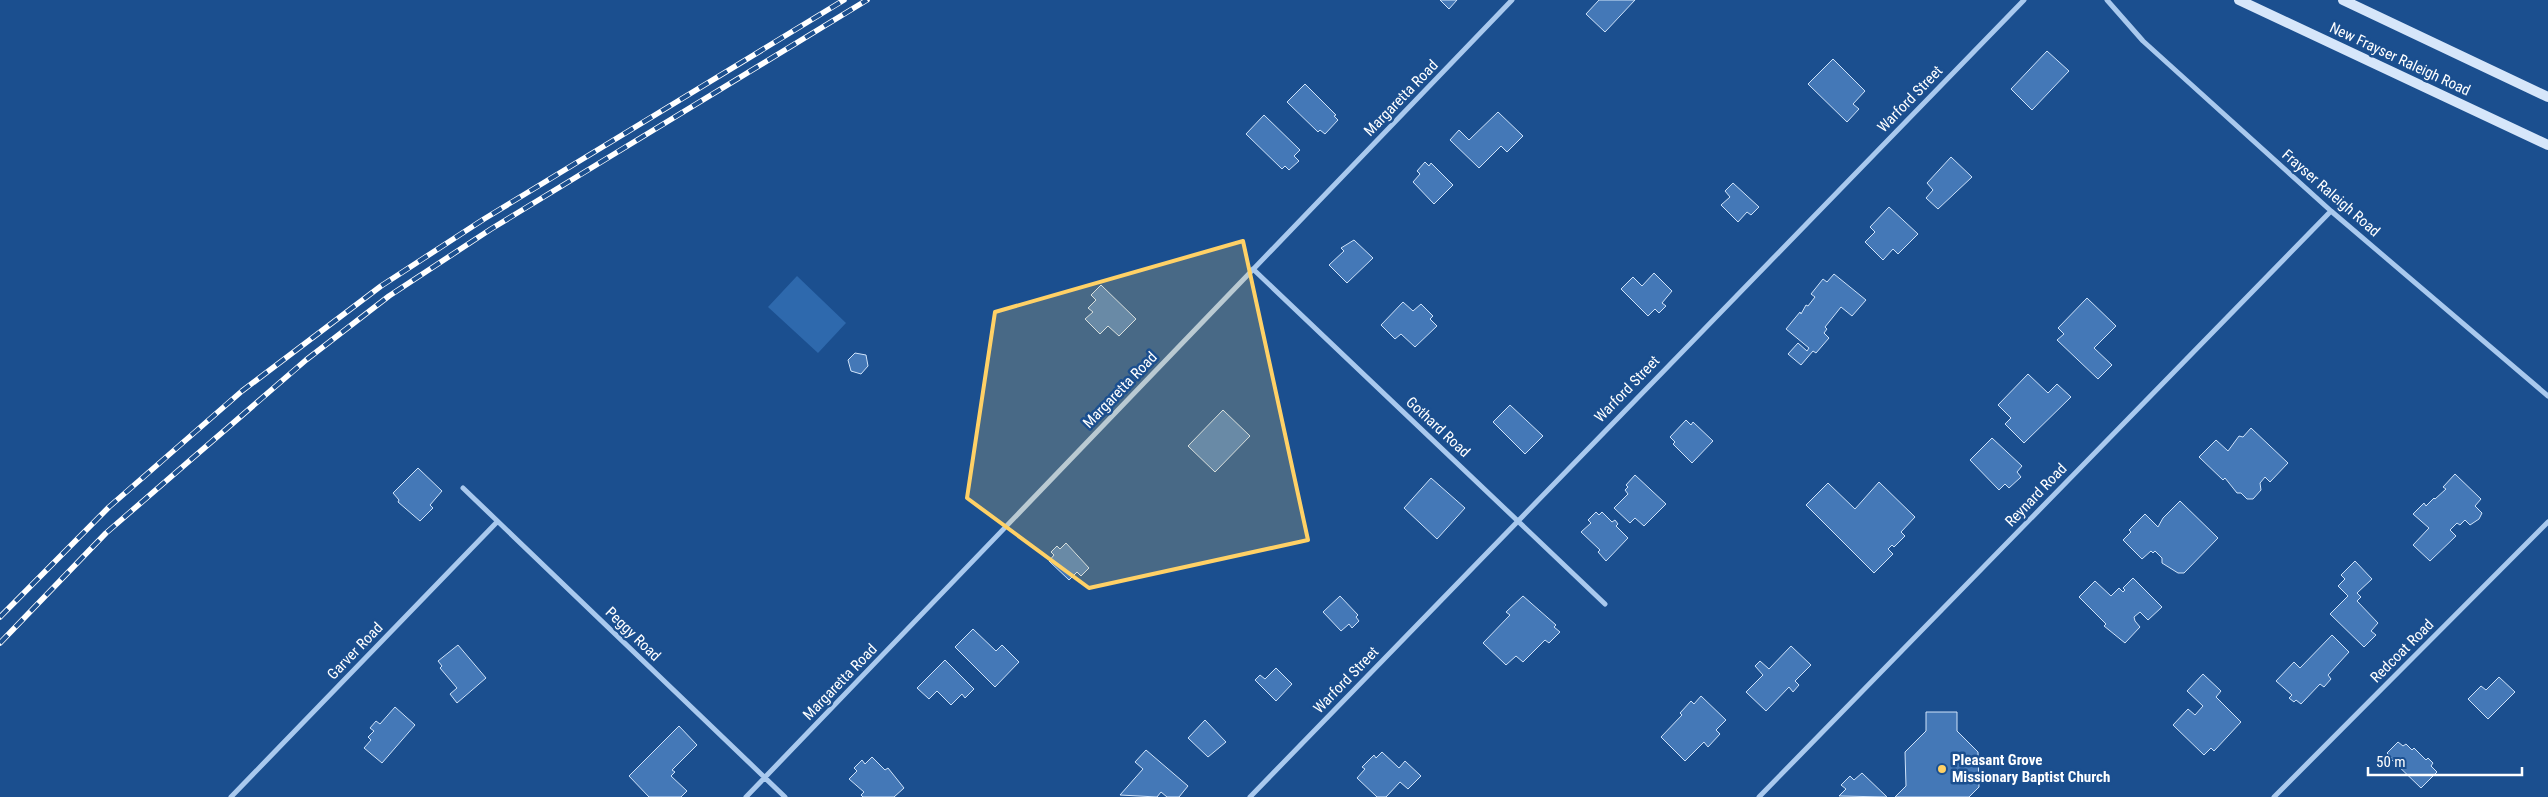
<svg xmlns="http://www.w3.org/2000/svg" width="2548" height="797" viewBox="0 0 2548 797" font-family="'Roboto Condensed',sans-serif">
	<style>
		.green { fill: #2e69ad }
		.building { fill: #4478b7; stroke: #cfe3fa }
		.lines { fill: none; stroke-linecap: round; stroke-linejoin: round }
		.street { stroke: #a9c9ee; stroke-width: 5 }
		.secondary { stroke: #d6e6fa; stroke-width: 10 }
		.rail-casing { stroke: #fff; stroke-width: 5.5 }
		.rail { stroke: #1b4f8f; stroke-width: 4; stroke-dasharray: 11; stroke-linecap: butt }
		.marked { fill: #ffd166; fill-opacity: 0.2; stroke: #ffd166; stroke-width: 4; stroke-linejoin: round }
		.poi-dot { fill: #ffd166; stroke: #1b4f8f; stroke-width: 2 }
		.labels { text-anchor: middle; stroke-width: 5; stroke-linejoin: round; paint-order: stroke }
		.street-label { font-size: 15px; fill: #fff; stroke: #1b4f8f }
		.poi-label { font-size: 15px; font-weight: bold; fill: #fff; stroke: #1b4f8f; text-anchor: start }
	</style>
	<rect width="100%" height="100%" fill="#1b4f8f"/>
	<!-- green -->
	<path class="green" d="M797 276 846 323 818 353 768 307Z"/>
	<!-- building -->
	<path class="building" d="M1440 0H1457L1449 9Z
		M1599 0H1635L1605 32 1586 14Z
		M2047 51 2069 71 2032 110 2011 89Z
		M1833 59 1865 91 1853 104 1859 109 1847 122 1808 84Z
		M1305 84 1336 115 1334 116 1338 120 1325 134 1320 130 1318 132 1287 102Z
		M1498 112 1523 136 1507 152 1501 146 1479 168 1450 140 1459 130 1469 140Z
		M1264 115 1300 150 1294 156 1299 161 1289 170 1285 166 1282 169 1246 134Z
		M1951 157 1972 177 1938 209 1926 198 1933 190 1927 183Z
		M1425 162 1429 166 1431 163 1453 185 1434 204 1413 182 1420 174 1417 171Z
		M1733 183 1759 207 1751 215 1747 212 1738 222 1721 205 1730 197 1725 191Z
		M1889 207 1918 234 1898 254 1893 249 1883 260 1865 242 1875 232 1870 227Z
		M1354 240 1373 258 1347 283 1329 265 1344 251 1341 248Z
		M1654 273 1672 291 1662 303 1666 306 1659 313 1655 309 1648 316 1621 289 1633 277 1642 286Z
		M1834 274 1866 300 1852 316 1841 307 1825 327 1827 329 1824 333 1829 338 1816 353 1813 351 1801 365 1788 354 1798 343 1807 351 1809 348 1786 329 1800 312 1801 314 1806 305 1808 306 1815 297 1811 294 1823 279 1827 282Z
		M1101 285 1136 319 1119 336 1108 326 1100 334 1085 319 1093 312 1088 308 1096 300 1091 295Z
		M2087 298 2116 326 2094 348 2112 365 2098 379 2057 340 2064 334 2058 328Z
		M1403 302 1413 311 1421 304 1433 316 1430 319 1437 326 1415 347 1401 334 1395 339 1381 325Z
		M855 353 866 355 868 366 861 374 851 371 848 360Z
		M2028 374 2048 393 2057 384 2071 397 2024 443 2005 424 2011 418 1998 405Z
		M1510 405 1543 436 1525 454 1493 422Z
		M1223 410 1250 436 1215 472 1188 446Z
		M1686 420 1691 425 1693 422 1713 441 1692 463 1673 444 1675 442 1670 437Z
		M2251 428 2288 463 2270 482 2265 477 2260 483 2261 490 2253 499H2247L2241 493H2237L2225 478 2223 480 2199 457 2216 440 2228 451 2239 436 2243 437Z
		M1992 438 2022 466 2017 472 2021 477 2009 488 2005 484 1999 490 1970 460Z
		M418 468 442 491 430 505 433 508 420 521 398 502 399 500 393 493Z
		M2455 474 2481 499 2475 506 2482 513 2479 519 2470 525 2465 520 2460 525 2457 523 2450 530 2456 536 2430 561 2413 545 2429 528 2413 514 2424 503 2426 506 2434 498 2435 499 2446 489 2443 487Z
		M1635 475 1666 504 1644 526 1635 518 1630 523 1614 508 1628 494 1625 490 1628 487 1626 485Z
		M1431 478 1465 508 1437 539 1404 508Z
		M1879 482 1915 517 1901 532 1905 536 1894 547 1892 545 1888 549 1893 554 1874 573 1806 505 1828 483 1855 509Z
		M2180 501 2218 538 2184 573H2178L2162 563V558L2155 551 2153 553 2151 551 2142 559 2123 540 2131 532 2129 530 2145 514 2158 527 2163 518Z
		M1596 512 1599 515 1602 512 1612 522 1615 520 1618 524 1616 526 1628 538 1606 561 1598 552 1600 550 1581 532 1591 523 1588 520Z
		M1066 543 1089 568 1081 576 1077 572 1069 580 1049 561 1054 555 1051 552 1057 546 1060 549Z
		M2355 561 2372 579 2357 593 2361 597 2357 601 2378 623 2371 631 2376 635 2364 647 2330 614 2348 596 2338 586 2345 579 2341 575Z
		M2133 578 2162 607 2148 620 2140 612 2134 617 2135 621 2140 627 2125 643 2104 626 2106 624 2079 597 2095 581 2111 596 2119 588 2123 592 2125 590 2123 588Z
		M1340 596 1358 615 1356 617 1359 621 1352 628 1349 624 1341 631 1323 612Z
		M1523 596 1556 625 1554 627 1560 632 1549 643 1545 640 1523 662 1516 656 1506 665 1483 643 1510 615 1506 612Z
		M973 629 996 651 1002 645 1019 662 995 687 955 647Z
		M2332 635 2349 652 2328 675 2331 679 2324 687 2320 684 2301 704 2296 700 2294 702 2289 698 2292 695 2276 681 2294 662 2300 668Z
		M458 645 486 678 457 703 450 694 457 688 440 668 442 666 438 661Z
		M1791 646 1811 665 1795 681 1799 685 1793 692 1789 687 1766 711 1746 692 1763 675 1755 666 1760 661 1769 669Z
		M945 660 974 689 965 698 962 694 951 705 937 691 929 699 917 688Z
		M1276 668 1292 684 1276 701 1255 680 1260 675 1265 679Z
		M2203 674 2221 691 2216 697 2241 722 2214 751 2211 748 2204 755 2173 725 2188 709 2195 715 2203 706 2187 691Z
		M2499 677 2515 692 2488 719 2468 699 2481 686 2486 690Z
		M1701 696 1726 720 1716 730 1720 734 1708 747 1704 742 1685 761 1661 737 1682 715 1680 713 1691 701 1694 704Z
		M395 707 415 725 382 763 364 748 371 740 368 737 374 731 370 728 376 721 380 724Z
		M1926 712H1957V731L1978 752 1979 787 1969 797H1895L1906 786 1905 752 1926 731Z
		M1205 720 1226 742 1208 757 1188 738Z
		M679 726 697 745 672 770 675 772 671 776 687 791 681 797H649L629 776Z
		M2398 742 2403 746 2406 744 2412 750 2414 748 2426 760 2428 758 2433 763 2431 766 2437 772 2421 788 2391 759 2392 758 2387 753Z
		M1146 750 1188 786 1179 797H1167L1161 792 1157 797 1120 795 1143 769 1135 762Z
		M1382 752 1399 768 1405 761 1421 776 1408 789 1400 782 1386 797H1377L1357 778 1365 769 1362 767 1374 755 1376 758Z
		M872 757 885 770 888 768 904 788 894 797H863L861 795 864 792 849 779 857 771 854 768 862 760 865 764Z
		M1862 773 1887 797 1839 796 1846 789 1841 785 1850 776 1854 780Z"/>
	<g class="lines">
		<!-- street -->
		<path class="street" d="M2107 0 2143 41 2331 211 2548 396
			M1253 269 1605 604
			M463 488 785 797
			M231 797 497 522
			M746 797 1512 0
			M1250 797 2024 0
			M1759 797 2331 211
			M2274 797 2548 522"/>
		<!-- secondary -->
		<path class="secondary" d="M2239 0 2548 145
			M2343 0 2548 97"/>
		<defs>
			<path id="rail" d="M0 617 109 507 242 391 381 286 484 219 844 0
				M0 643 106 533 306 360 389 296 491 229 867 0"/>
		</defs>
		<!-- rail casing -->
		<use href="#rail" class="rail-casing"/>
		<!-- rail -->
		<use href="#rail" class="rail"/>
	</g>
	<!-- marked area -->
	<path class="marked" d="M1243 241 1308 540 1089 588 967 498 995 312Z"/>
	<!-- markers -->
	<circle class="poi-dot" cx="1942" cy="769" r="5"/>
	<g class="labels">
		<!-- street labels -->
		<g class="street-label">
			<text transform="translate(2400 59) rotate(25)" y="5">New Frayser Raleigh Road</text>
			<text transform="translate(1401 98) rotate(-46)" y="5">Margaretta Road</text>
			<text transform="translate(1910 99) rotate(-46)" y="5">Warford Street</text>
			<text transform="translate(2331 193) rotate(41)" y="5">Frayser Raleigh Road</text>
			<text transform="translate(1627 389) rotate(-46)" y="5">Warford Street</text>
			<text transform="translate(1120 390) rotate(-46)" y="5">Margaretta Road</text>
			<text transform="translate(1438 427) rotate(43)" y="5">Gothard Road</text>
			<text transform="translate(2036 495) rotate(-46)" y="5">Reynard Road</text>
			<text transform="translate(633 634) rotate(44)" y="5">Peggy Road</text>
			<text transform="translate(355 651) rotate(-46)" y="5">Garver Road</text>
			<text transform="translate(2402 651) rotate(-45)" y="5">Redcoat Road</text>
			<text transform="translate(1346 680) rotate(-46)" y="5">Warford Street</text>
			<text transform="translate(840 682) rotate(-46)" y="5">Margaretta Road</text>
		</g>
		<!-- poi labels -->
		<g class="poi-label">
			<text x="1952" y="765">Pleasant Grove<tspan x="1952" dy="17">Missionary Baptist Church</tspan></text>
		</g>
	</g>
	<!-- scale -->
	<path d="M2368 767v8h154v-8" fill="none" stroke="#ffffff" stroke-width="2.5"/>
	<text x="2376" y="767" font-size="15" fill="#ffffff" stroke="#1b4f8f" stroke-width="4" paint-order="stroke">50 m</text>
</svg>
